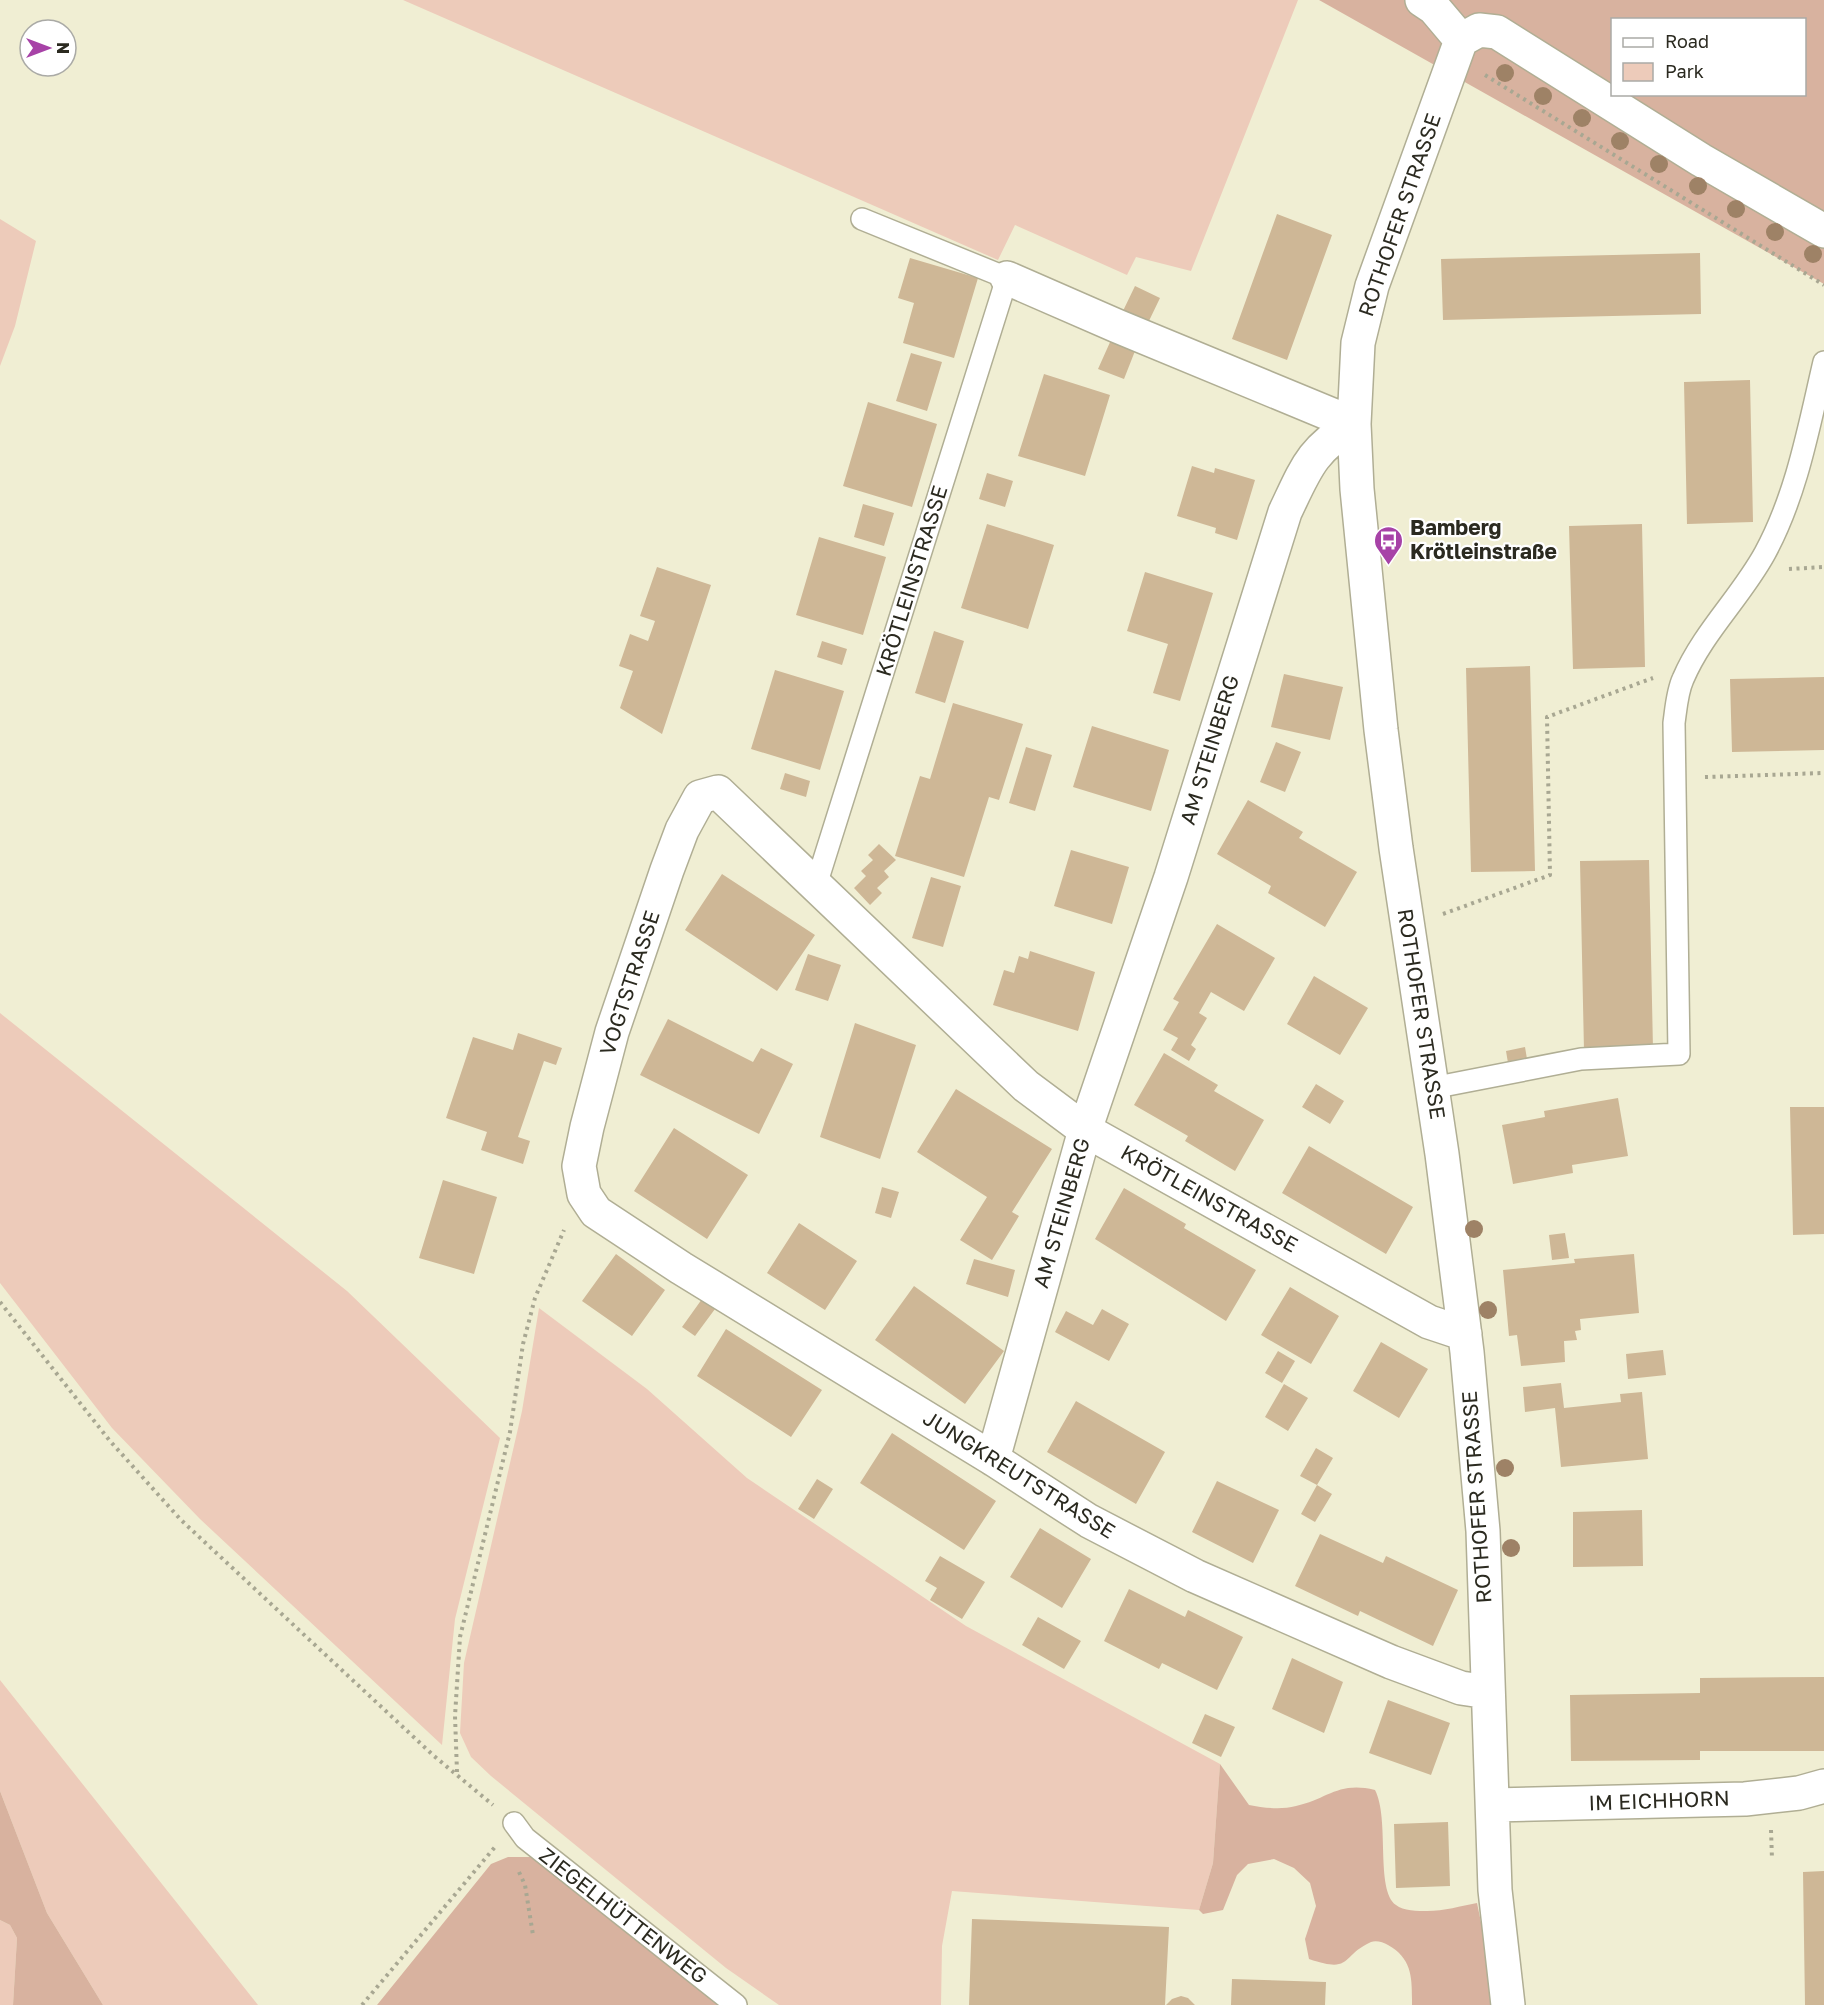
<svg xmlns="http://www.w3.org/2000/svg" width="1824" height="2005" viewBox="0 0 1824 2005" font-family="'Golos Text',sans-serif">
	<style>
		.green { fill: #edcbba }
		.forest { fill: #d8b29f; fill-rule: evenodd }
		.building { fill: #ceb796 }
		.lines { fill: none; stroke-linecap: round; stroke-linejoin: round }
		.service-casing { stroke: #b0ae94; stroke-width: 24 }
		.minor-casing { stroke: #b0ae94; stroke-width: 36 }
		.path { stroke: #a8a792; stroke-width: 4; stroke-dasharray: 3 4.5; stroke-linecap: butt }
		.service { stroke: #fff; stroke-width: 21 }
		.minor { stroke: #fff; stroke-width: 33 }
		.tree { fill: #9e8266 }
		.labels { text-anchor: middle; stroke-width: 4.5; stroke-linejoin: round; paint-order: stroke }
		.street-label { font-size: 21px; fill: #2b2a20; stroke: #fff }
		.poi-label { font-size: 21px; font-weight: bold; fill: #2b2a20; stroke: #fff; text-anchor: start }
	</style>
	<rect width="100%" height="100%" fill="#f0eed3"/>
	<!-- green -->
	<path class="green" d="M403 0H1298L1191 271 1136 257 1127 275 1015 225 998 260Z
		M0 219 36 241 15 326 0 366Z
		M0 1013 347 1291 500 1438 455 1619 442 1745 200 1519 112 1428 0 1283Z
		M539 1308 647 1389 747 1478 966 1626 1220 1764 1213 1863 1199 1910 952 1891 942 1946 941 2005H779L726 1968 491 1776 471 1757 460 1733 464 1663 522 1411Z
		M0 1680 258 2005H103L47 1913 0 1791Z
		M0 1920 10 1925 17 1938 13 2005H0Z"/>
	<!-- forest -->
	<path class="forest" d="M1319 0H1824V284ZM1612 20H1804V94H1612Z
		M1220 1764 1249 1805C1264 1808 1281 1810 1296 1806 1328 1799 1338 1781 1375 1790 1390 1819 1375 1890 1396 1905 1403 1911 1418 1911 1427 1911 1444 1911 1461 1906 1477 1903L1498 2005H1412C1412 1979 1413 1959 1388 1945 1383 1942 1376 1940 1371 1942 1340 1956 1353 1974 1309 1959L1305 1939 1316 1906 1310 1883 1294 1868 1274 1859 1248 1864 1237 1875 1223 1910 1203 1914 1199 1910 1213 1863Z
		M0 1791 47 1913 103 2005H13L17 1938 10 1925 0 1920Z
		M508 1857H530L545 1863 656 1956 721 2005H377L491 1864Z"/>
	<!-- building -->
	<path class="building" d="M1277 214 1332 235 1287 360 1232 339Z
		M1700 253 1701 314 1443 320 1441 259Z
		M910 258 978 278 954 358 903 343 914 303 898 298Z
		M1135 286 1160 298 1147 325 1122 313Z
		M1111 340 1135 351 1124 379 1098 369Z
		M911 353 942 362 927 411 896 401Z
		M1044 374 1110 395 1085 476 1018 456Z
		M1750 380 1753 522 1687 524 1684 382Z
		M868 402 937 424 912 507 843 486Z
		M1192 466 1214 473 1215 468 1255 480 1237 540 1215 533 1216 528 1177 516Z
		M987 473 1013 481 1005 507 979 499Z
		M863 504 894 513 884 546 854 537Z
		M987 524 1054 545 1028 629 961 608Z
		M1642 524 1645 667 1573 669 1569 526Z
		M819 537 886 557 863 635 796 615Z
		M657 567 711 585 662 734 620 708 633 671 619 666 630 634 648 641 655 621 640 616Z
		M1145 572 1213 593 1180 701 1153 693 1168 644 1127 631Z
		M934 631 964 641 945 703 915 693Z
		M822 641 847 649 842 665 817 657Z
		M1530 666 1535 871 1471 872 1466 668Z
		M775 670 844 691 820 770 751 749Z
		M1284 674 1343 687 1330 740 1271 727Z
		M1824 677V750L1732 752 1730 679Z
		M953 703 1023 724 999 800 989 797 964 877 895 856 920 776 930 779Z
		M1092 726 1169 750 1151 811 1073 787Z
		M1276 742 1301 752 1285 792 1260 782Z
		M1026 747 1052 755 1035 811 1009 803Z
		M785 773 810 781 806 797 780 789Z
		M1248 800 1303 832 1299 838 1357 872 1325 927 1268 893 1271 886 1217 854Z
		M879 844 896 860 884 871 889 877 877 888 882 893 870 905 854 888 866 876 861 871 873 860 868 855Z
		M1071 850 1129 867 1112 924 1054 906Z
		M1649 860 1653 1049 1584 1051 1580 861Z
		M722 874 815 935 777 991 685 930Z
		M931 877 961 886 943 947 912 938Z
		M1217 924 1275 958 1244 1011 1211 992 1199 1013 1207 1018 1191 1045 1196 1049 1189 1061 1171 1050 1178 1038 1163 1030 1179 1002 1173 999Z
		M1030 951 1095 972 1078 1031 993 1005 1004 970 1014 973 1019 956 1028 959Z
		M808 954 841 965 828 1001 795 990Z
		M1314 976 1368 1008 1340 1055 1287 1024Z
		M668 1019 753 1062 761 1048 793 1064 759 1134 640 1075Z
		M855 1023 916 1045 880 1159 820 1137Z
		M518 1033 562 1048 556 1065 544 1061 518 1137 530 1141 523 1164 481 1150 487 1132 446 1118 473 1037 513 1050Z
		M1525 1047 1527 1059 1508 1063 1506 1051Z
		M1164 1053 1218 1085 1214 1091 1264 1120 1235 1171 1185 1141 1188 1136 1134 1105Z
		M1316 1084 1344 1101 1330 1124 1302 1107Z
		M956 1089 1052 1149 1012 1212 1019 1216 992 1260 960 1240 987 1197 917 1152Z
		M1618 1098 1628 1156 1572 1165 1573 1173 1513 1184 1502 1125 1545 1117 1544 1111Z
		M1790 1107H1824V1234L1793 1235Z
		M674 1128 748 1175 707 1239 634 1191Z
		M1309 1146 1413 1207 1386 1254 1282 1193Z
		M443 1180 497 1197 474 1274 419 1258Z
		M882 1187 899 1192 891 1218 875 1213Z
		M1124 1188 1186 1224 1184 1228 1256 1270 1226 1321 1095 1239Z
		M799 1223 857 1261 825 1310 767 1273Z
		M1565 1233 1569 1258 1552 1260 1549 1235Z
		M616 1254 665 1290 632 1336 582 1301Z
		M1634 1254 1639 1313 1580 1319 1581 1330 1575 1331 1577 1340 1564 1341 1565 1362 1521 1366 1517 1335 1509 1336 1503 1270 1575 1263 1574 1259Z
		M974 1259 1015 1270 1008 1297 966 1284Z
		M914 1286 1004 1351 965 1404 875 1340Z
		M1290 1287 1339 1316 1311 1364 1261 1335Z
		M702 1299 715 1309 695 1336 682 1327Z
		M1102 1309 1129 1324 1109 1361 1055 1332 1066 1311 1093 1325Z
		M726 1329 822 1390 791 1437 697 1376Z
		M1381 1342 1428 1369 1399 1418 1353 1391Z
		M1663 1350 1666 1375 1628 1379 1626 1354Z
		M1278 1351 1295 1361 1282 1383 1265 1373Z
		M1561 1383 1564 1408 1621 1402 1620 1394 1642 1392 1648 1459 1561 1467 1555 1408 1525 1412 1523 1387Z
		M1284 1384 1308 1398 1288 1431 1265 1417Z
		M1076 1401 1165 1452 1136 1504 1047 1452Z
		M892 1433 996 1501 964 1550 860 1483Z
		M1316 1448 1333 1458 1317 1485 1300 1476Z
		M817 1479 833 1489 814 1519 798 1509Z
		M1217 1481 1279 1510 1253 1563 1192 1532Z
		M1317 1485 1332 1494 1315 1522 1301 1514Z
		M1642 1510 1643 1566 1573 1567V1512Z
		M1040 1528 1091 1559 1062 1608 1010 1577Z
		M1320 1534 1383 1563 1386 1556 1458 1590 1433 1646 1360 1611 1358 1616 1295 1586Z
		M940 1556 985 1582 962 1619 930 1600 937 1588 925 1581Z
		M1129 1589 1185 1617 1188 1610 1243 1637 1217 1690 1162 1663 1159 1669 1104 1641Z
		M1038 1617 1081 1641 1064 1669 1022 1645Z
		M1292 1658 1343 1682 1324 1733 1272 1709Z
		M1824 1677V1751H1700V1760L1571 1761 1570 1695 1700 1693V1678Z
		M1388 1700 1450 1723 1431 1775 1369 1753Z
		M1205 1714 1235 1727 1221 1757 1192 1743Z
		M1448 1822 1450 1886 1396 1888 1394 1824Z
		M1824 1871V2005H1805L1803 1872Z
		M972 1919 1169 1927 1165 2005H969Z
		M1232 1979 1326 1982 1325 2005H1231Z
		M1181 1996 1188 1998 1195 2005H1166L1172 1999Z"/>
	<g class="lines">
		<defs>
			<path id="service" d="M816 885 1007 278 862 219
				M1432 1088 1581 1059 1679 1054 1674 723C1676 709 1677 692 1683 679 1703 632 1741 597 1765 553 1797 494 1809 426 1824 362
				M514 1823 525 1838 736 2005"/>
			<path id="minor" d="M1422 0 1434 8 1461 40
				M1461 40 1372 286 1358 343 1354 424 1357 489 1381 730 1396 848 1442 1154 1467 1352 1483 1531 1495 1890 1508 2005
				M1461 40 1479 30 1497 32 1701 160 1824 231
				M1007 278 1117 326 1354 424
				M1465 1334 1429 1322 1085 1130 1026 1086 718 792 700 797 682 830 667 870 612 1032 587 1127 579 1166 584 1194 596 1212 681 1268 993 1459 1089 1521 1195 1576 1391 1662 1461 1688 1488 1692
				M993 1459 1085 1130 1171 877 1285 512C1306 468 1311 450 1354 424
				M1493 1805 1745 1799 1799 1793 1824 1786"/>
		</defs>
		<!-- service casing -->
		<use href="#service" class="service-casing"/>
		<!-- minor casing -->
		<use href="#minor" class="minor-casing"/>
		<!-- path -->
		<path class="path" d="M1485 75 1824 285
			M1789 569 1824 567
			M1705 777 1824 773
			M1443 914 1550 875 1547 717 1653 678
			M0 1302 110 1441 181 1520 434 1756 493 1805
			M457 1772 455 1716 460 1637 510 1432 523 1344 535 1298 564 1230
			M1771 1830 1772 1859
			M519 1872 525 1885 533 1935
			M362 2005 495 1847"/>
		<!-- service -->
		<use href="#service" class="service"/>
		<!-- minor -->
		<use href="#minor" class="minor"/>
	</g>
	<!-- trees -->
	<g class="tree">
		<circle cx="1505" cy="73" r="9"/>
		<circle cx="1543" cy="96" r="9"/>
		<circle cx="1582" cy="118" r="9"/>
		<circle cx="1620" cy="141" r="9"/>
		<circle cx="1659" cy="164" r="9"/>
		<circle cx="1698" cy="186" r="9"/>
		<circle cx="1736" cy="209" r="9"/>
		<circle cx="1775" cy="232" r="9"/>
		<circle cx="1813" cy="254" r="9"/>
		<circle cx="1474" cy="1229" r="9"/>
		<circle cx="1488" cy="1310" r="9"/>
		<circle cx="1505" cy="1468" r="9"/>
		<circle cx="1511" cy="1548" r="9"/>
	</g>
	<!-- icons -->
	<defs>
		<symbol id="bus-pin" viewBox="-11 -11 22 30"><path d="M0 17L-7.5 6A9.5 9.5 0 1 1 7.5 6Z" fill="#a742a7" stroke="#fff"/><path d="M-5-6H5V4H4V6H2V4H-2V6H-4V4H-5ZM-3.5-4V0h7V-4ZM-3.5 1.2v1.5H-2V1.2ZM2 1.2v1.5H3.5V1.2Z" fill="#fff"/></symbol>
	</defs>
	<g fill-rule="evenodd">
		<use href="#bus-pin" x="1372" y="524" width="33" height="45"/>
	</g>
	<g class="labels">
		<!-- street labels -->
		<g class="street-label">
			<text transform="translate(1400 215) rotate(-71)" y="7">ROTHOFER STRASSE</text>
			<text transform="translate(912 581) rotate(-73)" y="7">KRÖTLEINSTRASSE</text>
			<text transform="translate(1210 750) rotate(-73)" y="7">AM STEINBERG</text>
			<text transform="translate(630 983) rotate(-72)" y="7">VOGTSTRASSE</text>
			<text transform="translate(1421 1014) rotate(81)" y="7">ROTHOFER STRASSE</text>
			<text transform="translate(1209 1199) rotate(29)" y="7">KRÖTLEINSTRASSE</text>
			<text transform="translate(1062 1213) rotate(-74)" y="7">AM STEINBERG</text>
			<text transform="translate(1019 1475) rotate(32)" y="7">JUNGKREUTSTRASSE</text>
			<text transform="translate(1477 1497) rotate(-94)" y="7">ROTHOFER STRASSE</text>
			<text transform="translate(1659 1801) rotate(-2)" y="7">IM EICHHORN</text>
			<text transform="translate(623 1916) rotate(38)" y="7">ZIEGELHÜTTENWEG</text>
		</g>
		<!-- poi labels -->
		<g class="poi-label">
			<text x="1410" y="535">Bamberg<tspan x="1410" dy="24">Krötleinstraße</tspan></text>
		</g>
	</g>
	<!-- legend -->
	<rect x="1611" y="18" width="195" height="78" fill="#ffffff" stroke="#aaaaa6" stroke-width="1.5"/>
	<rect x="1623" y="38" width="30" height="9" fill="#ffffff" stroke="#aaaaa6" stroke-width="1.5"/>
	<text x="1665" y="48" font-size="18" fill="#2b2a20">Road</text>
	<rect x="1623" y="63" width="30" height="18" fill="#edcbba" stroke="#aaaaa6" stroke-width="1.5"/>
	<text x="1665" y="78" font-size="18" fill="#2b2a20">Park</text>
	<!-- north arrow -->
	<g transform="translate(48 48) rotate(90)"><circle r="28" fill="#ffffff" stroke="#aaaaa6" stroke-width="1.5"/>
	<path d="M0-4.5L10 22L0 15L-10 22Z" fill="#a742a7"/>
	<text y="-9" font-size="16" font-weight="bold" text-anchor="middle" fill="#2b2a20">N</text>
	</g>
</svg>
